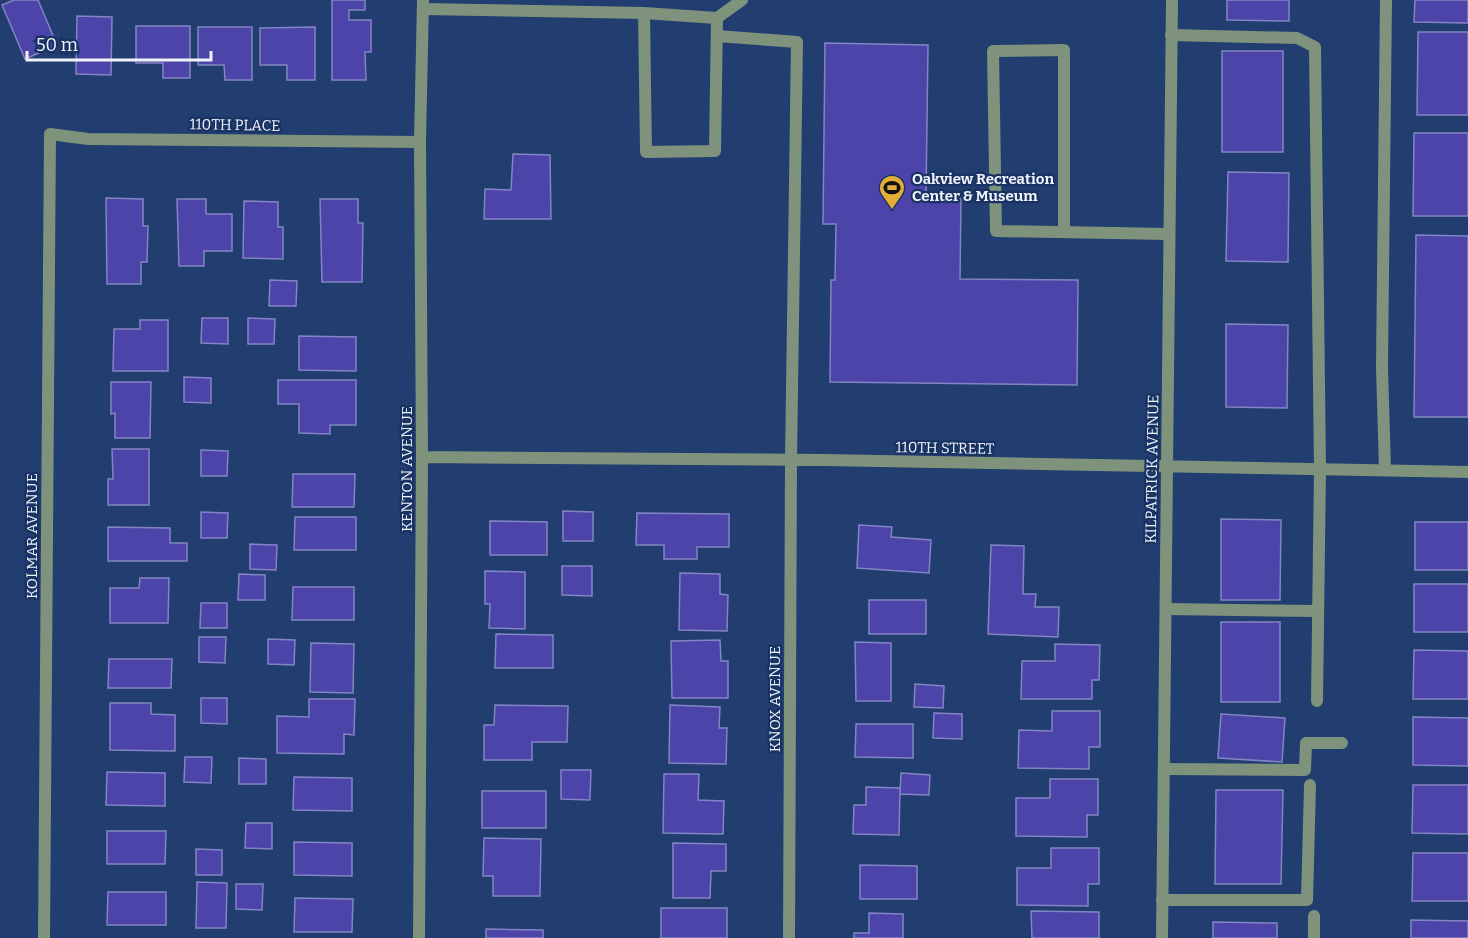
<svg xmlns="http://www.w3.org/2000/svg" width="1468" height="938" viewBox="0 0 1468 938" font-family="Bitter,serif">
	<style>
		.building { fill: #4c44a9; stroke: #8285c3; stroke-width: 1.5 }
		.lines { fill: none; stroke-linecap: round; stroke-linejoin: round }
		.lane { stroke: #7f937c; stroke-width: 12 }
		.street { stroke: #7f937c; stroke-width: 12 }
		.labels { text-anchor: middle; stroke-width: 4.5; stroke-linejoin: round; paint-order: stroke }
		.street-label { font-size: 15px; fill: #eff3f9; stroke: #183263 }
		.poi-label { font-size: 15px; font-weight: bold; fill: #eff3f9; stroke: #183263; text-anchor: start }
	</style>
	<rect width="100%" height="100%" fill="#223d6f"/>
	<!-- building -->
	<path class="building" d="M14 0H38L57 45 25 59 2 5Z
		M332 0H365V10H349V20H371V52H365L366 80H332Z
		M1227 0H1289V21L1227 20Z
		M1415 0H1468V23L1414 22Z
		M77 16 112 17 111 75 76 74Z
		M136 26H190V78H163V63H136Z
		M198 27H252V80H225L224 65H198Z
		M315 27V80H287V65H260V28Z
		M1418 32H1468V115H1417Z
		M825 43 928 45 926 198H961L960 279 1078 280 1077 385 830 382 831 280H835L836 224H823Z
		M1222 51H1283V152H1222Z
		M1414 133H1468V216H1413Z
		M513 154 550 155 551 219H484L485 189 511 190Z
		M1228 172 1289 173 1288 262 1226 261Z
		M106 198 143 199V226H148L147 262H141V284H107Z
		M177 199H206V214H232V251H204V266H179Z
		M320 199H358V223H363L362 282H322Z
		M244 201 278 202V227H283V259L243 258Z
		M1416 235 1468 236V417H1414Z
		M270 280 297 281 296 306H269Z
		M202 318H228V344L201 343Z
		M248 318 275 319 274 344H248Z
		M140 320H168V371H113L114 329H140Z
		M1226 324 1288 325 1287 408 1226 407Z
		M299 336 356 337V371L299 370Z
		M184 377 211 378V403L184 402Z
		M278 380H356V425H330V434L299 433V404H278Z
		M111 382H151L150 438H115V413L111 414Z
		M112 449H149V505H108V479H113Z
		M201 450 228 451 227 476H201Z
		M293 474H355L354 507H292Z
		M563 511 593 512V541H563Z
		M201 512 228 513 227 538H201Z
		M637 513 729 514V547H697V559H664V545H636Z
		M295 517H356V550H294Z
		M1221 519 1281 520 1280 600H1221Z
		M490 521 547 522V555H490Z
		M1415 522H1468V570H1415Z
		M859 525 892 527 891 537 931 540 929 573 857 568Z
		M108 527 170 528V543H187V561H108Z
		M250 544 277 545 276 570 250 569Z
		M991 545 1024 546 1023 594H1036L1035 607H1059L1058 637 988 634Z
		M562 566H592V596L562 595Z
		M485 571 525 572V629L489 628 490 604H485Z
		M680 573 720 574V594L728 595 727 631 679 630Z
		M239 574 265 575V600H238Z
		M140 578H169L168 623H110V588H139Z
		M1414 584H1468V632H1414Z
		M293 587H354V620H292Z
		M869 600H926V634H869Z
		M201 603H227V628H200Z
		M1221 622H1280V702H1221Z
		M496 634 553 635V668H495Z
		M199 637H226L225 663 199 662Z
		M268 639 295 640 294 665 268 664Z
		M720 640 721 661H728V698H672L671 641Z
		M855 642 891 643V701H856Z
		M311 643 354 644 353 693 310 692Z
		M1055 644 1100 645 1099 680H1092V699H1021L1022 661H1055Z
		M1414 650 1468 651V699H1413Z
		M109 659H172L171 688H108Z
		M915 684 944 686 943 708 914 707Z
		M201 698H227V724L201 723Z
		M309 699H355L354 735 344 734V754L277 753V716L309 717Z
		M110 703H151V714L175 715V751L110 750Z
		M495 705 568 706 567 742H532V760H484V725H494Z
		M670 705 720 707 719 728H727L726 764 669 763Z
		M1052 711H1100V747H1089V769L1018 768 1019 730 1052 731Z
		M934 713 962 714V739L933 738Z
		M1221 714 1285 718 1282 762 1218 758Z
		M1413 717 1468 718V766L1413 765Z
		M856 724H913V758L855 757Z
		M185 757H212L211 783 184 782Z
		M239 758 266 759V784H239Z
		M561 770H591L590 800 561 799Z
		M107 772 165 773V806L106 805Z
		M901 773 930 775 929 795 900 794Z
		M664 774H699L698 800 724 801 723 834 663 833Z
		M294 777 352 778V811L293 810Z
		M1050 779H1098V815H1087V837L1016 836V798H1050Z
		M1413 785H1468V834L1412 833Z
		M866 787 900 788 899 835 853 834 854 805H866Z
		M1216 790H1283L1281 884H1215Z
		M482 791H546V828H482Z
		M246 823H272V849L245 848Z
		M107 831H166L165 864H107Z
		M484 838 541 839 540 896H493V876H483Z
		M294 842 352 843V876L294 875Z
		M673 843 726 844V871H711L710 898H673Z
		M1051 848H1099V884H1088V906L1017 905V868H1051Z
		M196 849 222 850V875H196Z
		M1413 853H1468V901H1412Z
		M860 865 917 866V899H860Z
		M197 882 227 883 226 928H196Z
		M236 884H263L262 910 236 909Z
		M108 892H166V925H107Z
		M295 898 353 899 352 932H294Z
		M661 908H727V938H661Z
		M1031 911 1099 912V938H1032Z
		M869 913 903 914V938H854V933H869Z
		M1411 920 1468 921V938H1411Z
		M1213 922 1277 923V938H1213Z
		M486 929 543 930V938H486Z"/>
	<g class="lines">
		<!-- lane -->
		<path class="lane" d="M423 9 644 13 717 18 715 151 646 152 644 13
			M717 18 742 0
			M1171 35 1297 38 1315 47 1320 469 1317 701
			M717 36 797 42 791 460
			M1064 231V50L993 51 996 231 1169 234
			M1385 470 1382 366 1386 0
			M1166 609 1317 611
			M1164 769 1305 770 1306 743H1342
			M1162 900H1307L1310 785
			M1314 938V916"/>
		<!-- street -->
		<path class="street" d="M422 457 824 460 1468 472
			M44 938 50 134 88 139 420 142
			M419 938 422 457 420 142 423 0
			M789 938 791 460
			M1162 938 1172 0"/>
	</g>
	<!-- icons -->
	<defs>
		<symbol id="stadium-pin" viewBox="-11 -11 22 30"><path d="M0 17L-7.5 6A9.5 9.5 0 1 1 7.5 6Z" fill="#e5ad36" stroke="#183263"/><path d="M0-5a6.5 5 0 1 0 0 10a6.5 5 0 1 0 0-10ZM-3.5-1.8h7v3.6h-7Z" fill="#111"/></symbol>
	</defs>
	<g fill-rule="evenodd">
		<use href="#stadium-pin" x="877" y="173" width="30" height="40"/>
	</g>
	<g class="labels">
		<!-- street labels -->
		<g class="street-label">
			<text transform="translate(235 125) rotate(1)" y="5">110TH PLACE</text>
			<text transform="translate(945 448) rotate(1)" y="5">110TH STREET</text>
			<text transform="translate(407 469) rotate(-90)" y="5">KENTON AVENUE</text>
			<text transform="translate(1152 469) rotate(-89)" y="5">KILPATRICK AVENUE</text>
			<text transform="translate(32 536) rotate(-90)" y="5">KOLMAR AVENUE</text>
			<text transform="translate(775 699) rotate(-90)" y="5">KNOX AVENUE</text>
		</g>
		<!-- poi labels -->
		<g class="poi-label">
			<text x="912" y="184">Oakview Recreation<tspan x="912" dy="17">Center &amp; Museum</tspan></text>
		</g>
	</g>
	<!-- scale -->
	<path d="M27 51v9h184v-9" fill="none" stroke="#eff3f9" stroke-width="3"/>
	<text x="36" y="51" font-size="18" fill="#eff3f9" stroke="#183263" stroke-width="4.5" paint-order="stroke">50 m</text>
</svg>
